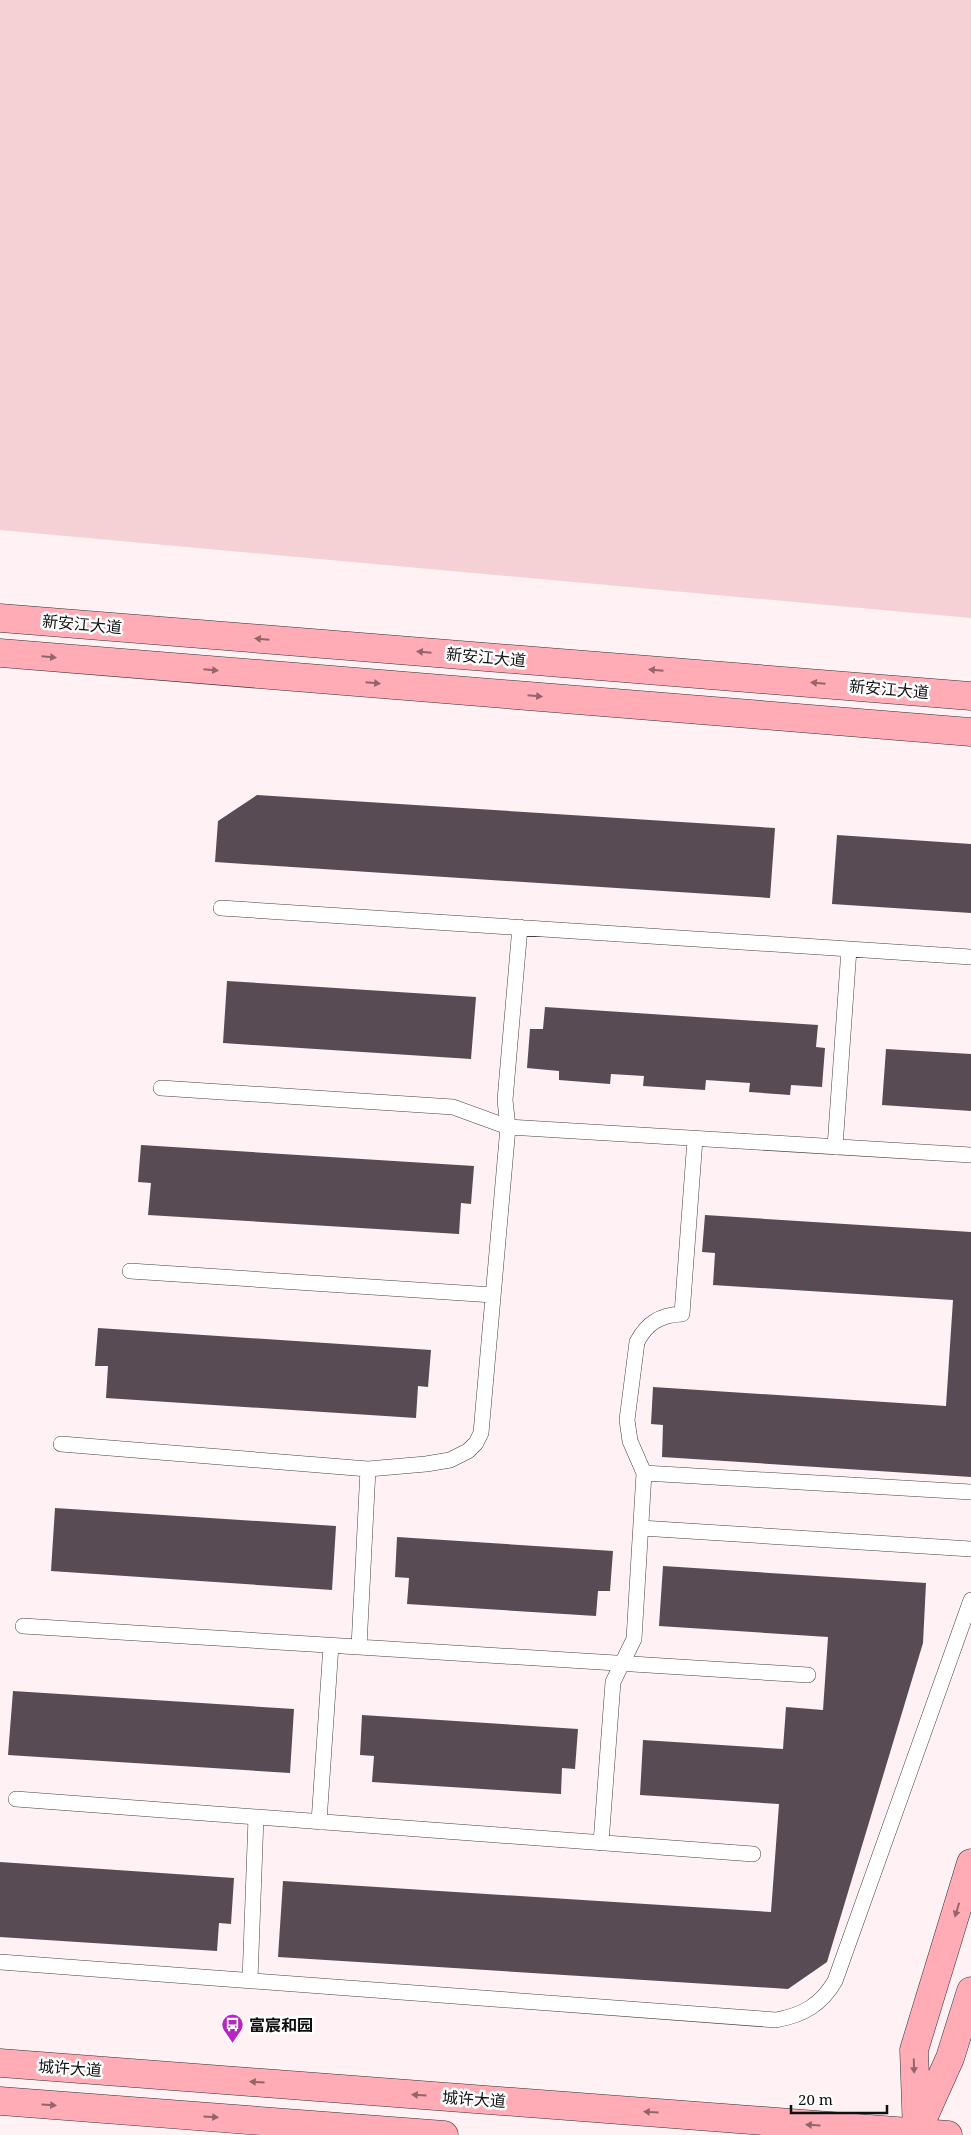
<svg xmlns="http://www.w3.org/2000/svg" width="971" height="2135" viewBox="0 0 971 2135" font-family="'Noto Serif','Noto Sans SC',serif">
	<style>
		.farmland { fill: #f5d0d4 }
		.building { fill: #584b53 }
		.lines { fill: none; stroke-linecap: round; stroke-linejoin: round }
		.lane-casing { stroke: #424242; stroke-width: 16 }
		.secondary-casing { stroke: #313131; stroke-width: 29 }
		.lane { stroke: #fff; stroke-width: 15 }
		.secondary { stroke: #ffacb7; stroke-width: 28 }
		.oneway { fill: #93656b }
		.labels { text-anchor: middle; stroke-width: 5; stroke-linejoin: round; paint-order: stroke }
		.street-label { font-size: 16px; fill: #0f0f0f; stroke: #fff }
		.poi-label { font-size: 16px; font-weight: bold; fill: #0f0f0f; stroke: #fff; text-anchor: start }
	</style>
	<rect width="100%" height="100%" fill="#fff1f4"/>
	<!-- farmland -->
	<path class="farmland" d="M0 0H971V618L0 530Z"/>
	<!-- building -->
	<path class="building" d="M257 795 775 828 770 898 215 862 218 821Z
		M837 835 971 844V913L832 904Z
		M227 981 476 997 471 1059 223 1043Z
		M545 1007 818 1025 816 1047 825 1048 822 1087 791 1085 790 1095 749 1092 750 1083 706 1080 705 1090 643 1086 644 1076 611 1074 610 1084 559 1080V1071L527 1068 530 1029H543Z
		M886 1049 971 1054V1111L882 1105Z
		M141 1145 474 1166 471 1204 461 1203 459 1234 148 1215 151 1183 138 1182Z
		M705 1215 971 1232V1477L662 1457 663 1425 651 1424 653 1387 946 1406 953 1300 713 1285 715 1253 702 1252Z
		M98 1328 431 1350 428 1387 418 1386 416 1418 106 1398 108 1366H95Z
		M55 1508 336 1526 332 1590 51 1571Z
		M397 1537 613 1551 610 1591H598L596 1616 407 1604 409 1578 395 1577Z
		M663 1566 926 1583 923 1643 827 1962 788 1989 278 1957 283 1881 771 1912 779 1804 640 1795 643 1740 783 1749 786 1707 823 1710 828 1637 659 1626Z
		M13 1691 294 1709 290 1773 8 1755Z
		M362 1715 578 1729 575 1769 562 1768 561 1794 372 1782 374 1756 360 1755Z
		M0 1862 234 1878 231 1924 219 1923 217 1951 0 1937Z"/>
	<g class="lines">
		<defs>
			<path id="lane" d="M221 908 971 957
				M161 1088 453 1107 508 1127 971 1155
				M835 1147 849 949
				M130 1271 493 1295
				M61 1444 368 1469 426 1464 450 1460 468 1451 476 1443 481 1433 508 1127 505 1100 520 927
				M644 1473 971 1492
				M641 1528 971 1549
				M23 1626 808 1675
				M359 1647 368 1469
				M16 1799 753 1854
				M319 1822 331 1645
				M601 1843 613 1682 634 1639 644 1473 630 1441 627 1420 637 1342C647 1323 660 1315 682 1314L695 1139
				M0 1962 776 2020C803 2015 821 2005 835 1981L971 1600
				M250 1980 256 1817"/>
			<path id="secondary" d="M0 618 971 696
				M0 653 971 732
				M0 2063 948 2135
				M0 2101 444 2135
				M919 2127 950 2058 971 1991
				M917 2133 914 2050 971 1863"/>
		</defs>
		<!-- lane casing -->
		<use href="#lane" class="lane-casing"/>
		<!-- secondary casing -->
		<use href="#secondary" class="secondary-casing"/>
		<!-- lane -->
		<use href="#lane" class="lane"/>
		<!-- secondary -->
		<use href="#secondary" class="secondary"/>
	</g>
	<!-- one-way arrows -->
	<defs><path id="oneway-solid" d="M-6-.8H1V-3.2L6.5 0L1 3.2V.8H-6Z" transform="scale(1.25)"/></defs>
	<g class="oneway">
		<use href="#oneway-solid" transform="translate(262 639) rotate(-175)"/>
		<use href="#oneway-solid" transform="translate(424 652) rotate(-175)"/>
		<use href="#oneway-solid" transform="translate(49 657) rotate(5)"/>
		<use href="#oneway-solid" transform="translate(211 670) rotate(5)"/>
		<use href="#oneway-solid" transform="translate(656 670) rotate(-175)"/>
		<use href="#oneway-solid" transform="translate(373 683) rotate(5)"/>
		<use href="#oneway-solid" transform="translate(818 683) rotate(-175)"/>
		<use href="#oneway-solid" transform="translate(535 696) rotate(5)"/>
		<use href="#oneway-solid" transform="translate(957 1910) rotate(107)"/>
		<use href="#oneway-solid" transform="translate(914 2066) rotate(88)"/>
		<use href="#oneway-solid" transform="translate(257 2082) rotate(-176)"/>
		<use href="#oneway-solid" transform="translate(419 2095) rotate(-176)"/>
		<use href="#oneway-solid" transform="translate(49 2105) rotate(4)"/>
		<use href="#oneway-solid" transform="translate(651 2112) rotate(-176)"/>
		<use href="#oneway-solid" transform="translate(211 2117) rotate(4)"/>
		<use href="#oneway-solid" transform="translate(813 2125) rotate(-176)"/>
	</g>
	<!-- icons -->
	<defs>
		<symbol id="bus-pin" viewBox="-11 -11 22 30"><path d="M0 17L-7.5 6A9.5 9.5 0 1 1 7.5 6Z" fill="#b526c0" stroke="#fff"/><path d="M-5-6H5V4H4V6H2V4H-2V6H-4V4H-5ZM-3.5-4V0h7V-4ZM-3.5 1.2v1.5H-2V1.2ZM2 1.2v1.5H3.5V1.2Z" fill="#fff"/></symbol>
	</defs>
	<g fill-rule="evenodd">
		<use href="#bus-pin" x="220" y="2012" width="25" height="34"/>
	</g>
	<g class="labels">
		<!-- street labels -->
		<g class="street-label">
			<text transform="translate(82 624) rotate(5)" y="6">新安江大道</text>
			<text transform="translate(486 657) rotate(5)" y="6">新安江大道</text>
			<text transform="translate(889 689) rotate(5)" y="6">新安江大道</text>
			<text transform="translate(70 2068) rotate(4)" y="6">城许大道</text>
			<text transform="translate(474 2099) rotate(4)" y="6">城许大道</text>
		</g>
		<!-- poi labels -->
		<g class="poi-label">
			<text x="249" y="2031">富宸和园</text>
		</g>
	</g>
	<!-- scale -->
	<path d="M791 2105v8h96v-8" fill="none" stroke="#0f0f0f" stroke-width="2.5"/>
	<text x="798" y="2105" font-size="15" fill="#0f0f0f" stroke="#ffffff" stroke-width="4" paint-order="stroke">20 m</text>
</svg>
